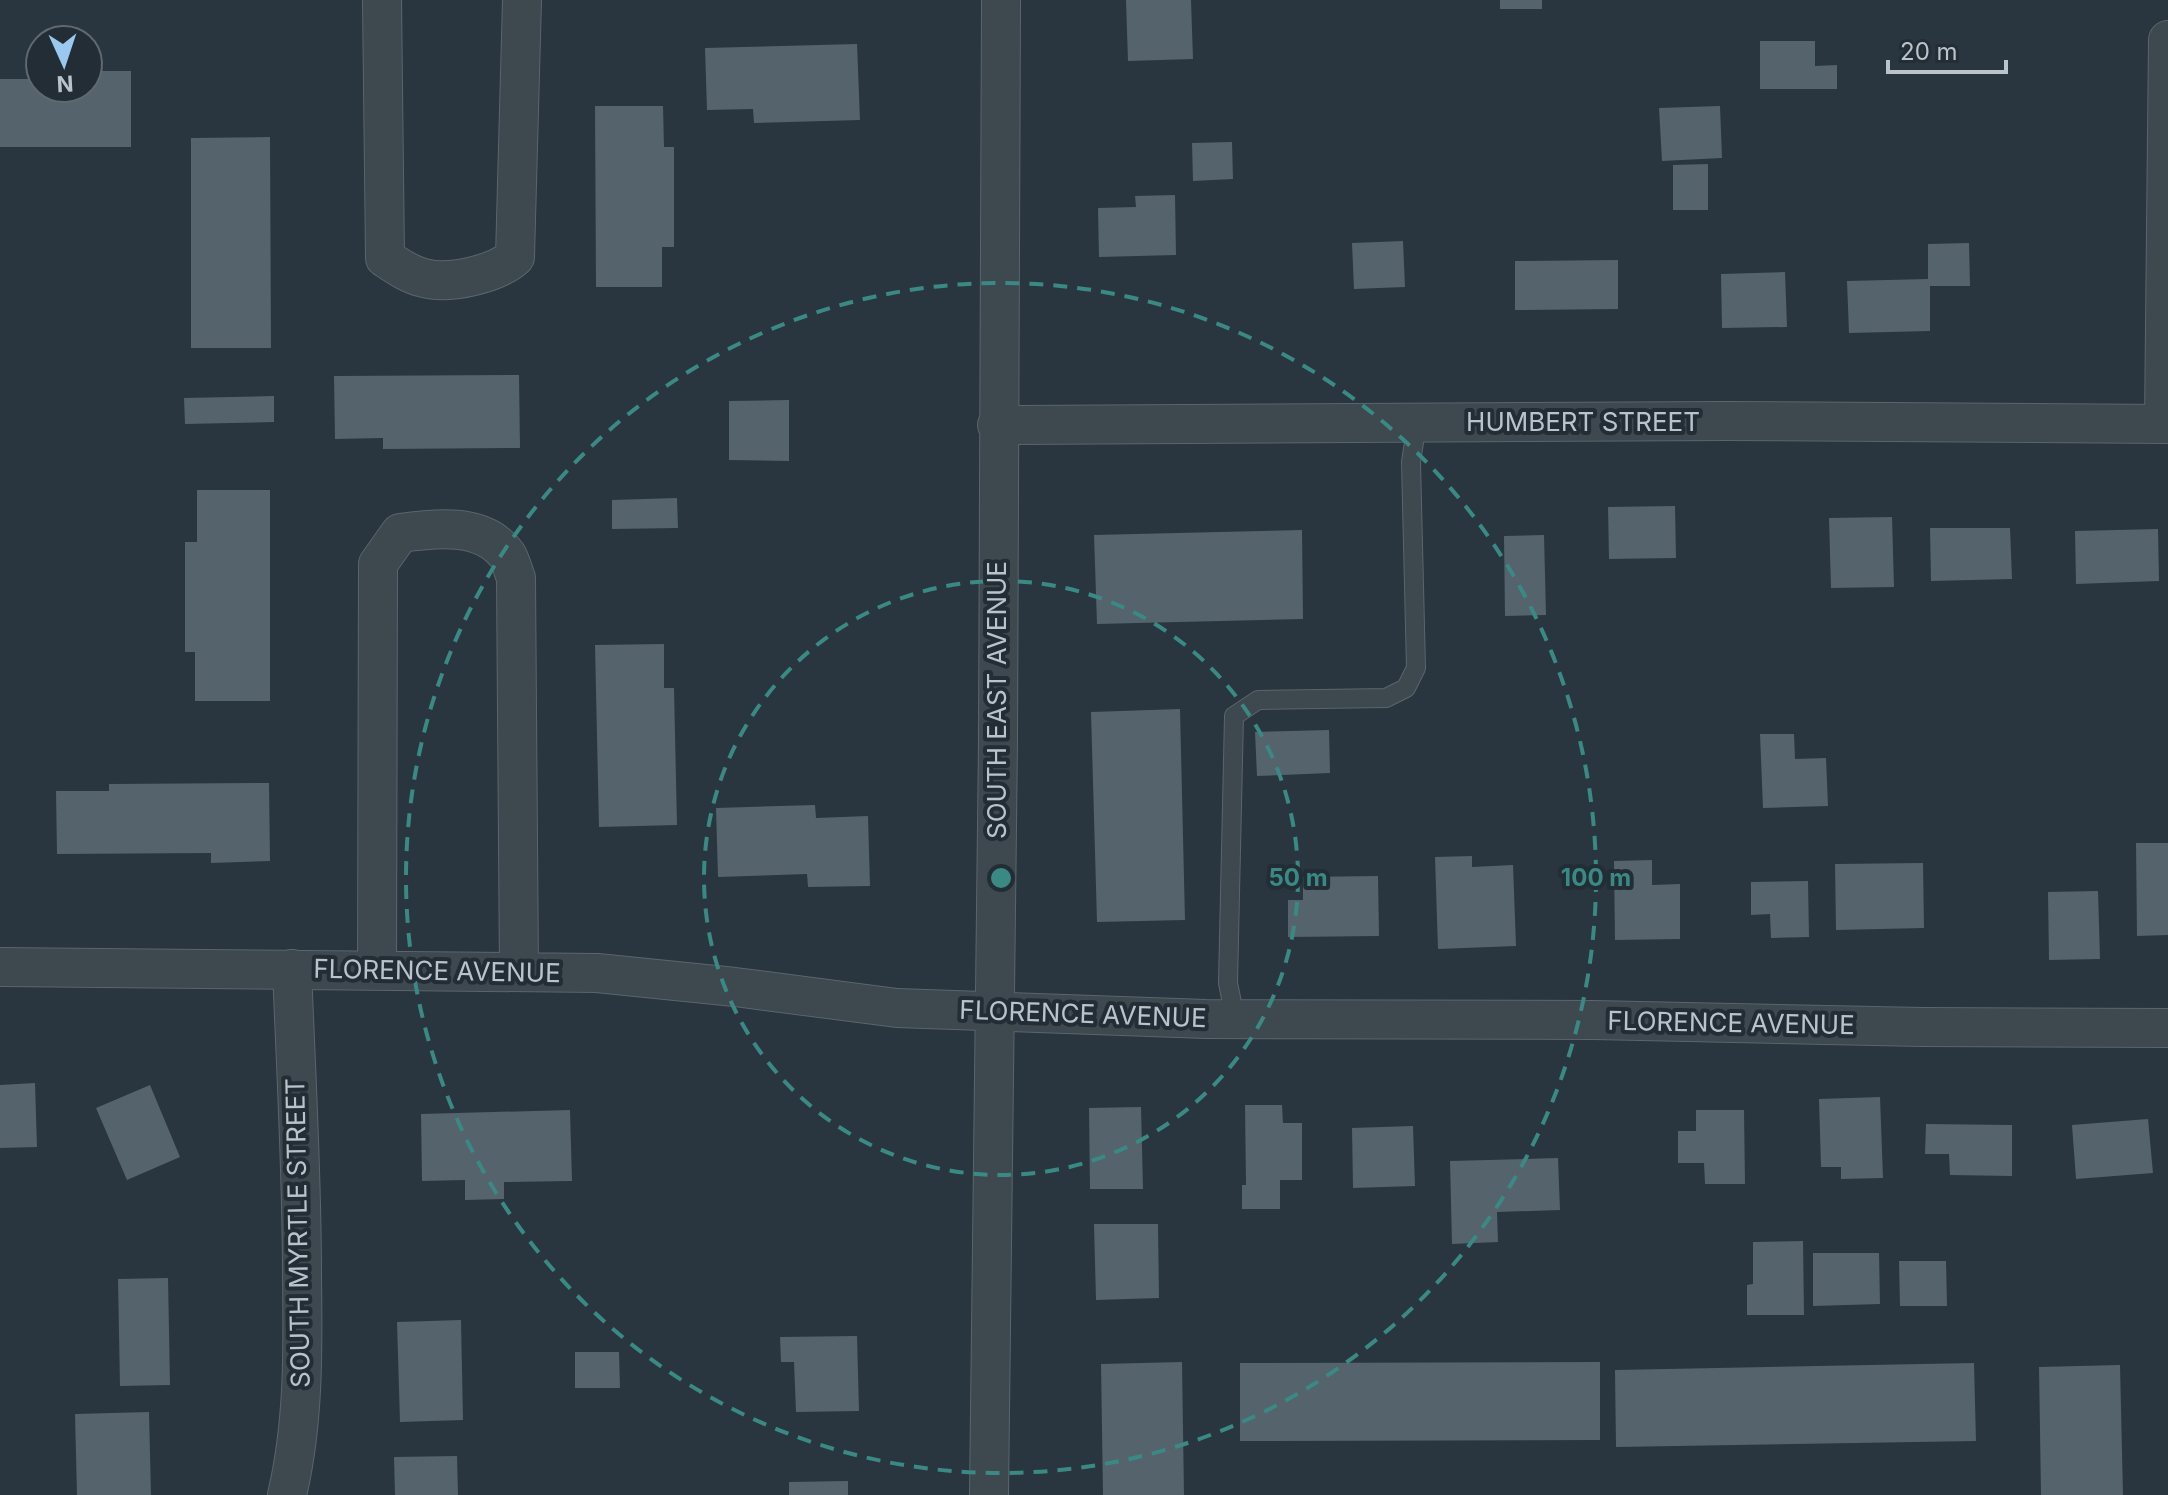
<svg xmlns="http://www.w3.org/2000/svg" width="2168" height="1495" viewBox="0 0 2168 1495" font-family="Inter,sans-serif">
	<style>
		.building { fill: #55636c }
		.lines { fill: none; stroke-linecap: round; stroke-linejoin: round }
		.service-casing { stroke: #5b656d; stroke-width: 20 }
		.minor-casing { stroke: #5b656d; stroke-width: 40 }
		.service { stroke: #3d484f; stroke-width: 18 }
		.minor { stroke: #3d484f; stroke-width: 38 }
		.ring { fill: none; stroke: #3a8985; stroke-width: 4; stroke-dasharray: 14 10 }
		.labels { text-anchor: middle; stroke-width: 8; stroke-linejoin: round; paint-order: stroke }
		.street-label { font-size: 26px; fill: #bac2ca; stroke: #222d35 }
		.centre { fill: #3a8985; stroke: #222d35; stroke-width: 4 }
		.ring-label { font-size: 24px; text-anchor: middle; font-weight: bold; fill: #3a8985; stroke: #222d35; stroke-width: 8; stroke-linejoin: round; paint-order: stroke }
	</style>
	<rect width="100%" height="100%" fill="#29363f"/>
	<!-- building -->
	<path class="building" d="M1126 0H1191L1193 59 1128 61Z
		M1500 0H1542V9H1500Z
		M1760 41H1815V66L1837 65V89H1760Z
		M857 44 860 120 754 123 753 109 707 110 705 48Z
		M88 71H131V147H0V79H40V88H88Z
		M595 106H663L664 147H674V247H662V287H596Z
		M1720 106 1722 158 1662 161 1659 108Z
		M270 137 271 348H191V138Z
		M1232 142 1233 179 1193 181 1192 143Z
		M1708 164V210H1673V165Z
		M1175 195 1176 255 1099 257 1098 208 1136 207 1135 196Z
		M1403 241 1405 287 1354 289 1352 243Z
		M1969 243 1970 286H1930V331L1849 333 1847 281 1928 279V244Z
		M1618 260V309L1515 310V261Z
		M1785 272 1787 327 1722 328 1721 274Z
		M519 375 520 448 383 449V438L335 439 334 376Z
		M274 396V422L185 424 184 398Z
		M789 400V461L729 460V401Z
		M197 490H270V701H195V652H185V542H197Z
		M677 498 678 528 612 529V500Z
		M1675 506 1676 558 1609 559 1608 507Z
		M1892 517 1894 587 1831 588 1829 518Z
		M1930 528H2010L2012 579 1931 581Z
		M2158 529 2159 581 2076 584 2075 531Z
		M1302 530 1303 619 1097 624 1094 535Z
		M1544 535 1546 615 1505 616 1504 536Z
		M664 644V688H674L677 825 599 827 595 645Z
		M1180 709 1185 920 1097 922 1091 712Z
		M1329 730 1330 773 1257 776 1255 732Z
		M1760 734H1794L1795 759 1826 758 1828 806 1763 808Z
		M269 783 270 861 211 863V853L57 854 56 791H109V784Z
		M815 805 816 818 868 816 870 886 808 887 807 874 718 877 716 808Z
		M2136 843H2168V935L2137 936Z
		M1472 856V867L1513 865 1516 946 1438 949 1435 857Z
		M1652 860V885L1680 884V939L1615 940 1614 861Z
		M1923 863 1924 928 1836 930 1835 864Z
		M1378 876 1379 936 1288 937V900H1303V877Z
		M1808 881 1809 937 1771 938 1770 914 1751 915V882Z
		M2098 891 2100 959 2049 960 2048 892Z
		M35 1083 37 1147 0 1148V1085Z
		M150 1085 180 1157 127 1180 96 1108Z
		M1880 1097 1883 1178 1841 1179V1167H1821L1819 1099Z
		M1245 1105H1282L1283 1123H1302V1180H1280V1209H1242V1185H1246Z
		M1141 1107 1143 1189H1090L1089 1108Z
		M570 1110 572 1181 504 1182V1199L465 1200V1180L422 1181 421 1114Z
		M1696 1110H1744L1745 1184H1705L1704 1163H1678V1131H1696Z
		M2148 1119 2153 1173 2076 1179 2072 1125Z
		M1926 1124 2012 1125V1176L1950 1175 1949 1154H1925Z
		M1413 1126 1415 1186 1353 1188 1352 1128Z
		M1558 1158 1560 1210 1497 1212 1498 1242 1452 1244 1450 1161Z
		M1094 1224H1158L1159 1298 1096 1300Z
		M1803 1241 1804 1315H1747V1285L1753 1284V1242Z
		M1813 1253H1879L1880 1304 1813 1306Z
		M1899 1261H1946L1947 1306H1900Z
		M168 1278 170 1385 120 1386 118 1279Z
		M461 1320 463 1420 400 1422 397 1322Z
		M857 1336 859 1411 796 1412 794 1362H781L780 1337Z
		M575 1352H619L620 1388H575Z
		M1182 1362 1184 1495H1103L1101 1364Z
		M1600 1362V1440L1240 1441V1363Z
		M1974 1363 1976 1441 1616 1447 1615 1370Z
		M2120 1365 2123 1495H2041L2039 1367Z
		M149 1412 151 1495H77L75 1414Z
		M457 1456 458 1495H395L394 1457Z
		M848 1481V1495H789V1482Z"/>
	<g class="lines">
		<defs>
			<path id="service" d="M1235 1018 1228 983 1234 716 1258 700 1386 698 1406 688 1416 668 1411 462 1417 422"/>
			<path id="minor" d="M382 0 385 258C397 266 410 275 424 278 449 285 496 274 515 257L522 0
				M2164 424 2168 40
				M997 425 1725 421 2168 424
				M0 967 597 973 735 987 897 1008 1206 1019 1594 1020 1922 1027 2168 1028
				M377 970 378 564 400 533C435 528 483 522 507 555 511 561 513 571 516 578L519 972
				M287 1495C304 1423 303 1349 302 1276 302 1173 296 1072 292 969
				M989 1495 998 742 1001 0"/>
		</defs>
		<!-- service casing -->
		<use href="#service" class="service-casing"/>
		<!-- minor casing -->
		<use href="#minor" class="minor-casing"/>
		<!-- service -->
		<use href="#service" class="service"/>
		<!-- minor -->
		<use href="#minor" class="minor"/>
	</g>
	<!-- distance rings -->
	<g class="ring">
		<circle cx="1001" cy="878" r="297"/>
		<circle cx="1001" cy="878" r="595"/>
	</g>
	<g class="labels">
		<!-- street labels -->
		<g class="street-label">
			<text x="1583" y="431">HUMBERT STREET</text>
			<text transform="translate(997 700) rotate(-90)" y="9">SOUTH EAST AVENUE</text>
			<text transform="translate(437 971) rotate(1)" y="9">FLORENCE AVENUE</text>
			<text transform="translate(1083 1014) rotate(2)" y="9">FLORENCE AVENUE</text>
			<text transform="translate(1731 1023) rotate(1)" y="9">FLORENCE AVENUE</text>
			<text transform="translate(298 1233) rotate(-91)" y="9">SOUTH MYRTLE STREET</text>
		</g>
	</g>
	<circle cx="1001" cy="878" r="12" class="centre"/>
	<g class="ring-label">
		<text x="1298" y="886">50 m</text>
		<text x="1596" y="886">100 m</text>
	</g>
	<!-- north arrow -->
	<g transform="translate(64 64) rotate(177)"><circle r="38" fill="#222d35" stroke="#5f6971" stroke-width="2"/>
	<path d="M0-6L14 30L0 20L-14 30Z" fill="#9bc8ee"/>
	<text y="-12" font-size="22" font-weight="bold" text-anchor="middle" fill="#bac2ca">N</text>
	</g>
	<!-- scale -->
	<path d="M1888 60v12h118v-12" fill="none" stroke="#bac2ca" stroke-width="4"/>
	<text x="1900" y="60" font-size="24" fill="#bac2ca" stroke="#222d35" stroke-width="6" paint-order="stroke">20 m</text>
</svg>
